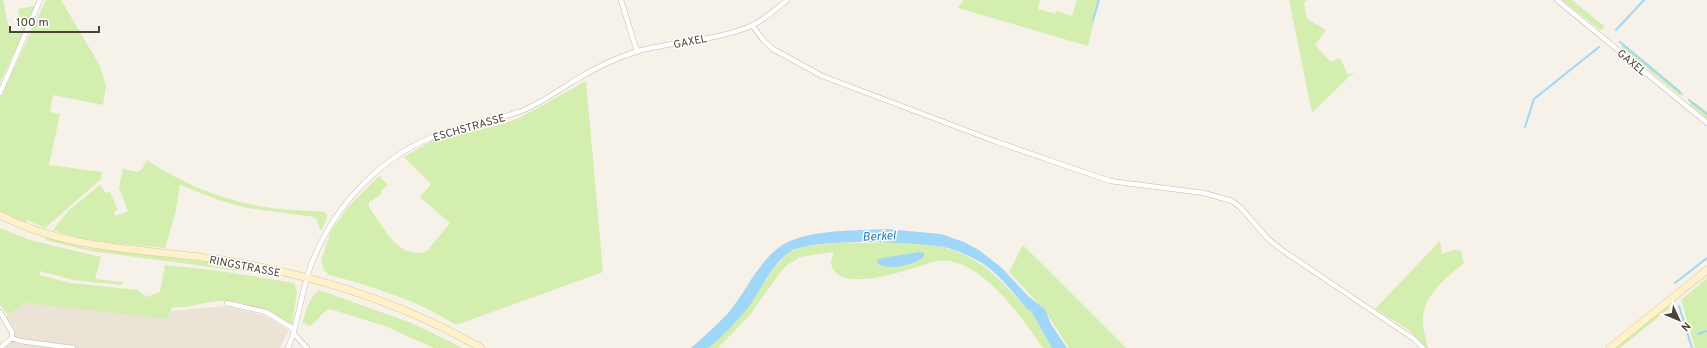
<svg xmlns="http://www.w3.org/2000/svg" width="1707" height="348" viewBox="0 0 1707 348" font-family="Overpass,sans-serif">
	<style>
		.residential { fill: #eae3d6 }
		.green { fill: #d3eeae }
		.water { fill: #a0d6f8 }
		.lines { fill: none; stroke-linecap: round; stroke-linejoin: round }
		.stream { stroke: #a0d6f8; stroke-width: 2 }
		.minor-casing { stroke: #c3b9aa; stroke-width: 5.5 }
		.secondary-casing { stroke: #dac695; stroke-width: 8 }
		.minor { stroke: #fff; stroke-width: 4.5 }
		.secondary { stroke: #fff1ca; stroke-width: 7 }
		.labels { text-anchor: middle; stroke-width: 3; stroke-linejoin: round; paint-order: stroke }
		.street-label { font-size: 11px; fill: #4b4236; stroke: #fff }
		.water-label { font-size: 12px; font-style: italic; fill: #2278b0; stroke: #fff }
	</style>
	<rect width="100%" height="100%" fill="#f6f2e9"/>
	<!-- residential -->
	<path class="residential" d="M25 303 169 318 171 311 225 306 266 316 289 330 280 348H0V344L10 337 3 319Z"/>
	<!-- green -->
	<path class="green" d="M0 0H3L10 34 22 31 18 9 34 6V10L0 83Z
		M46 0H61L100 66 106 86 103 105 53 95 50 112 60 114 49 165 102 172 101 179 45 228 27 220 24 224 0 212V98Z
		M964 0H1040L1038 9 1055 14 1056 11 1072 16 1077 0H1099L1088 46 958 8Z
		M1289 0H1306L1304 4 1307 19 1326 30 1315 45 1331 62 1340 58 1348 75 1356 70 1312 113Z
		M1562 0H1572L1604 26 1603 29 1600 30Z
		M1624 44 1684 94 1682 96 1679 95 1623 49 1621 46Z
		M586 81 603 272 456 325C419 301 372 286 329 275L324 270 321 261 331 231 349 206 379 176 388 185 381 191 382 194 369 202V207C382 224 398 262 427 251L450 223 420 197 431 184 404 157 433 140 504 124 521 117Z
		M1690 102H1694L1707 112V119L1690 105Z
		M147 160C180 182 214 197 254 205 277 210 301 210 324 212L327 214V218L321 231 317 221 314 217 248 208 221 201 180 185 175 215 165 248C128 244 87 243 53 230L69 210 100 185 106 193 110 192 118 210 114 212 116 216 128 211 119 188 123 169 138 172 142 169Z
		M0 228 30 240 101 257 95 279 123 282 122 285 73 280 40 271V275L70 283 138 290 146 297 160 292 165 265 220 271 294 283 297 292 292 325C273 314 250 302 228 301 210 299 192 309 172 307L168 319 25 303 8 315 0 305Z
		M46 238 87 248 209 262 278 276 91 251 45 240Z
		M1440 241 1442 254 1454 250 1461 251 1464 263C1446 278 1423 295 1423 321 1423 329 1426 339 1428 348H1426L1409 330 1375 309Z
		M842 242C861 244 881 242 900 242 963 244 987 263 1027 309L1031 311 1052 348H1043C1022 318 979 254 936 261 915 267 838 297 831 264 831 260 833 256 834 252L800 257 787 265 779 274 749 316 718 348H708L744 312 775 267 789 252 805 246Z
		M1023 245 1126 348H1069L1044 309 1009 272Z
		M1707 278V348H1695L1681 300Z
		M319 290 409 322 463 348H434L385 326 330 309C322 311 318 321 310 326L304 323 302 325C305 313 309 297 319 290Z
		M1667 306 1670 308 1620 348H1615Z"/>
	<!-- water -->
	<path class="water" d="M887 229 941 234 964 242 979 250 1002 268 1028 296 1045 309 1051 324 1067 348H1052L1031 311 1027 309C1012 291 996 270 975 259 965 254 954 249 943 247 916 242 809 237 788 253 772 266 763 285 752 302 740 319 724 335 708 348H691C704 336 717 325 729 312 748 289 762 253 790 241 820 229 856 231 887 229Z
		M919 252 924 253V257C913 265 891 271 878 264L877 260 882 258Z"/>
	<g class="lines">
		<!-- stream -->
		<path class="stream" d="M1093 20 1099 0
			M1616 30 1644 0
			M1620 42 1680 92
			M1689 100 1707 114
			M1525 127 1534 99 1599 47
			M1675 283 1707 258
			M1679 306 1692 348
			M1698 334 1707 331"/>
		<defs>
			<path id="minor" d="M621 0 637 52
				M1557 0 1707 123
				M752 25 764 41 773 49 822 76 997 142 1110 181 1204 193 1232 201 1241 208 1268 239 1282 250 1414 339 1423 348
				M0 93 40 0
				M227 303 266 312 294 329
				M0 312 12 332V338
				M293 333 307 348
				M12 338 20 341 73 348
				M0 348 12 338
				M288 348C300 320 301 288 313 260 336 203 384 153 443 133 470 124 498 120 524 110 542 102 557 92 572 82 593 69 615 58 638 51 672 42 721 40 753 25 765 19 776 9 787 0"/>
			<path id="secondary" d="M0 215C70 251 140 248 215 259 308 273 400 301 481 348
				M1610 348 1707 270"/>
		</defs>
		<!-- minor casing -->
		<use href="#minor" class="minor-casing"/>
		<!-- secondary casing -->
		<use href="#secondary" class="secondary-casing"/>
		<!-- minor -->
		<use href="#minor" class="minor"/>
		<!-- secondary -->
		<use href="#secondary" class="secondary"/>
	</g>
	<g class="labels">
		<!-- street labels -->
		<g class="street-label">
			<text transform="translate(690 41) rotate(-11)" y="4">GAXEL</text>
			<text transform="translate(1632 62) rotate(40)" y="4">GAXEL</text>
			<text transform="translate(469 127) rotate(-16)" y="4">ESCHSTRASSE</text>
			<text transform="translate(245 266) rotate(11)" y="4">RINGSTRASSE</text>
		</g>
		<!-- water labels -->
		<g class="water-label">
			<text transform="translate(879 236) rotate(-3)" y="4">Berkel</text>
		</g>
	</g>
	<!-- north arrow -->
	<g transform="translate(1679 320) rotate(134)" stroke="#ffffff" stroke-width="3" paint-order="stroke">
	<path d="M0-3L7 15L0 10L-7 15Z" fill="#4b4236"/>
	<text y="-6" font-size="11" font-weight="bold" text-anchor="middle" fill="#4b4236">N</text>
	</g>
	<!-- scale -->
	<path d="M10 26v6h89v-6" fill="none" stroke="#4b4236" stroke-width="2"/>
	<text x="16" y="26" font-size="12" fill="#4b4236" stroke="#ffffff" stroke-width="3" paint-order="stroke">100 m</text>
</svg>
